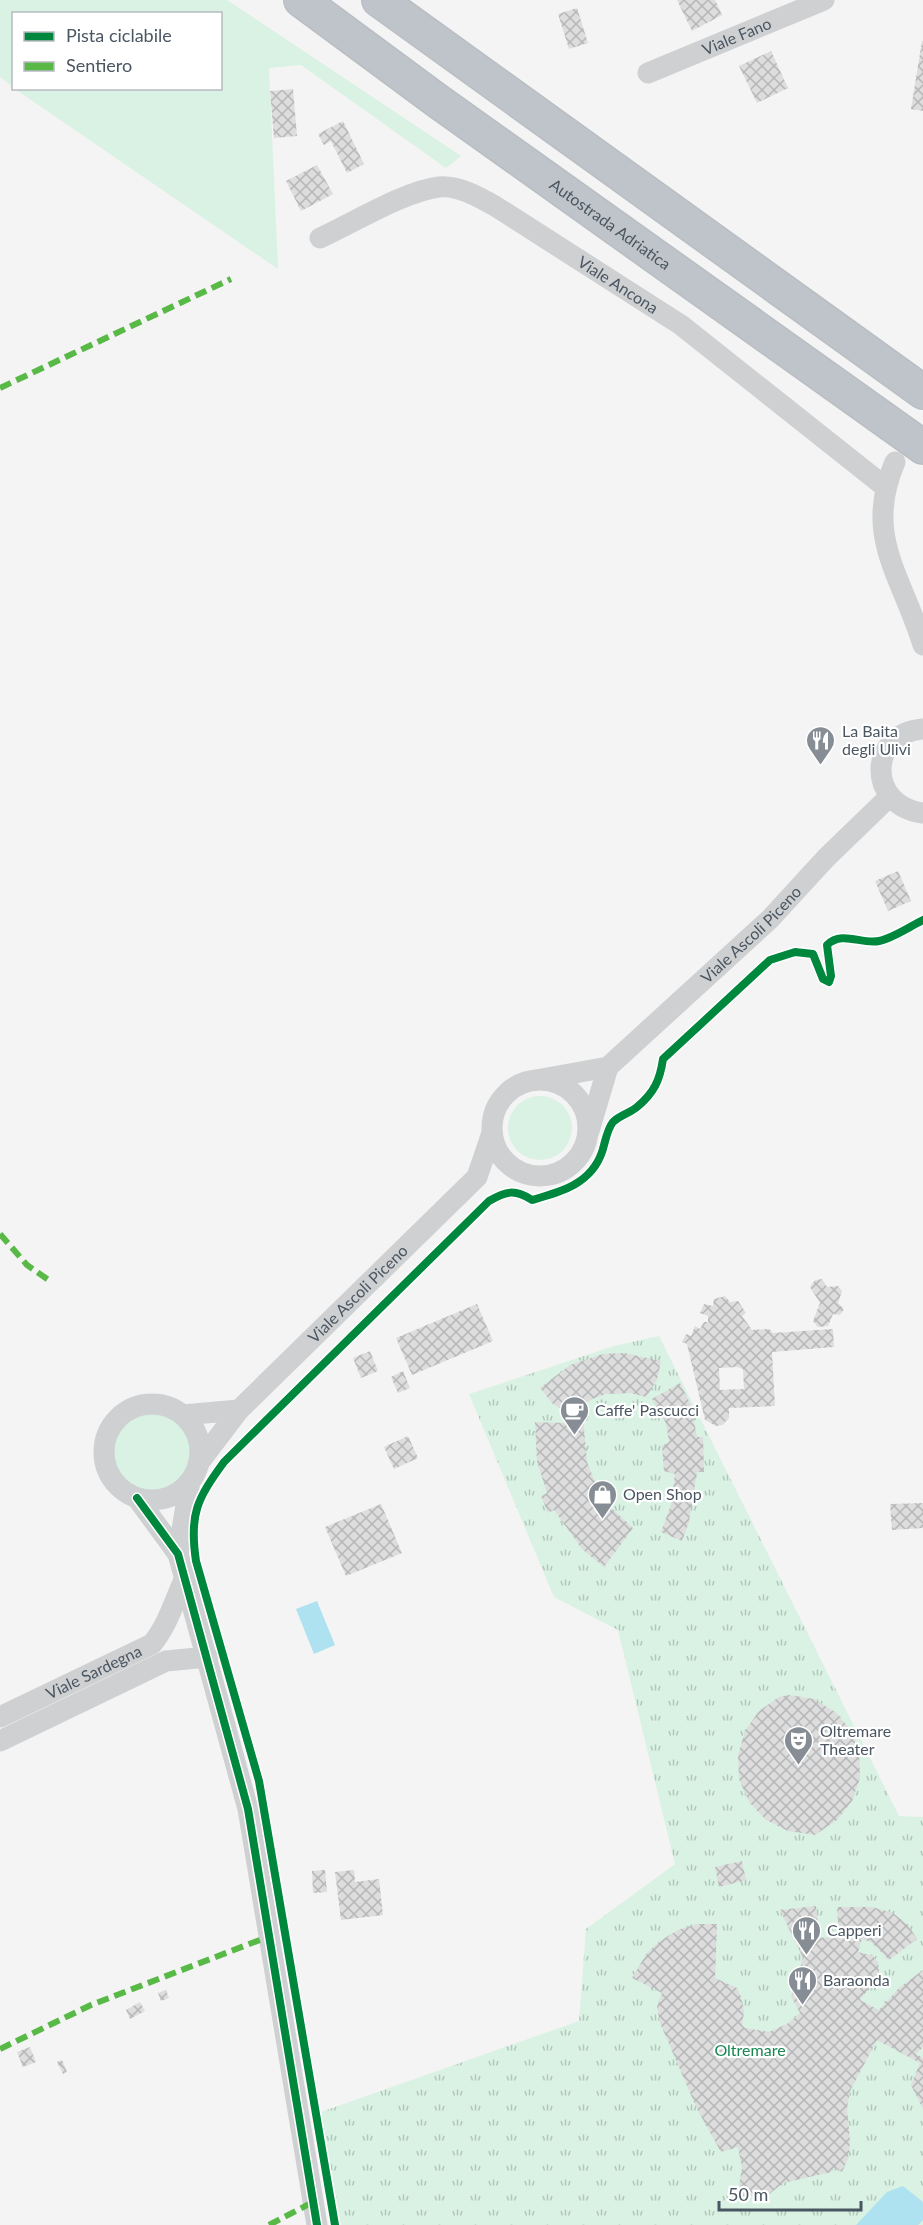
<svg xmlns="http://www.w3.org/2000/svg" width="923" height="2225" viewBox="0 0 923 2225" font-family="Lato,sans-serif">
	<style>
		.grass { fill: #d9f2e3 }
		.park { fill: url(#park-tufts) }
		.water { fill: #aee2f0 }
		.building { fill: url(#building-cross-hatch); fill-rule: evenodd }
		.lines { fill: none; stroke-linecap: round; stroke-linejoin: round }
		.motorway-casing { stroke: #b9bec3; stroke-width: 36 }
		.minor { stroke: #ced0d2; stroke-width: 21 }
		.motorway { stroke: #bec4c9; stroke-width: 33 }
		.quiet { stroke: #58b947; stroke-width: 6; stroke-dasharray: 12 6; stroke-linecap: butt }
		.cycleway-casing { stroke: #fff; stroke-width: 11 }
		.cycleway { stroke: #00873e; stroke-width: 8 }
		.labels { text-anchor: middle; stroke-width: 4.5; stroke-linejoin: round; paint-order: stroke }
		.street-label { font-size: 16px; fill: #4a5661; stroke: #fff }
		.poi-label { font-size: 16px; fill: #4a5661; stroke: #fff; text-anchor: start }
		.park-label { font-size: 16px; fill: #17864f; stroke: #fff }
	</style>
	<defs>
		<pattern id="park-tufts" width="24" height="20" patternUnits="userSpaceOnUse" patternTransform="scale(1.5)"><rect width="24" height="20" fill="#d9f2e3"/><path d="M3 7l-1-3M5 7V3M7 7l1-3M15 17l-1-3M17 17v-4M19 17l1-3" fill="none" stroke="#b2c7bb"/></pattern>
		<pattern id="building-cross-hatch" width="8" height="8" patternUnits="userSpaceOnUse" patternTransform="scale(1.5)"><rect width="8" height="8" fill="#ddddde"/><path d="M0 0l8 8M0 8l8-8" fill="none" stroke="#b5b6b7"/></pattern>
	</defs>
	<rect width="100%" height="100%" fill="#f4f4f4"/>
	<!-- grass -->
	<path class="grass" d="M0 0H227L461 156 446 168 301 65 269 68 278 269 15 89 220 88V14H14L13 87 0 77Z
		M508 1128a32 32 0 1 1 64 0a32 32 0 1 1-64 0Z
		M111 1452a41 41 0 1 1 82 0a41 41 0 1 1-82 0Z"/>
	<!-- park -->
	<path class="park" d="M659 1336 899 1816 923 1817V2225H341L321 2112 579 2021 586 1929 675 1864 618 1630 554 1597 469 1394 614 1346Z"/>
	<!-- water -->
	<path class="water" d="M317 1601 335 1645 314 1654 296 1609Z
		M903 2186 923 2202V2220L918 2225H856L887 2192Z"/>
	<!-- building -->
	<path class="building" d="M677 0H715L722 15 692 31Z
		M577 8 588 43 569 49 558 14Z
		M922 41H923V111L911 109Z
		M771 51 788 88 757 103 739 66Z
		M293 89 297 136 274 138 270 91Z
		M343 121 364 164 347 173 331 141 324 145 318 134Z
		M317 165 333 194 301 211 286 181Z
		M898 871 911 901 888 911 875 881Z
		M822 1279 827 1287 838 1286 842 1291 838 1303 844 1309 840 1315 833 1314 828 1326 818 1327 813 1321 820 1303 810 1287 815 1280Z
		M725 1296 730 1302 738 1301 746 1313 742 1316 752 1330 769 1329 773 1333 833 1329 834 1347 772 1352 775 1406 729 1408V1418L722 1425 716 1426 705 1420 687 1344 682 1342 686 1334 691 1336 695 1326 700 1329 704 1322H708V1316L700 1313 704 1304 713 1306 714 1299ZM737 1367 743 1369 744 1389 720 1390 719 1368Z
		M477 1304 493 1341 412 1375 396 1338Z
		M370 1351 378 1371 361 1378 353 1358Z
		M624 1353 661 1361 657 1380 646 1397 631 1393 606 1394 592 1399 571 1415 553 1404 540 1388 570 1365 603 1354Z
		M403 1371 410 1388 398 1393 391 1377Z
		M680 1383 691 1405 697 1437H703L704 1472H697L689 1522 682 1541 661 1532 671 1505 675 1474 664 1471 662 1446 669 1442 666 1423 652 1399Z
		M564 1418H583L587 1462 597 1487 606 1503 633 1528 604 1567 582 1549 554 1510 548 1513 541 1496 547 1493 537 1461 535 1422 565 1423Z
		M408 1436 418 1458 394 1469 384 1447Z
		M923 1503V1528L892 1530 890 1504Z
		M381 1504 402 1553 346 1576 325 1527Z
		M789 1695 814 1699 835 1712 851 1730 859 1753 860 1778 852 1801 837 1820 815 1835 788 1831 766 1820 749 1802 739 1779 738 1755 745 1731 759 1711 779 1697Z
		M742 1861 746 1880 719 1887 715 1867Z
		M325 1870 327 1892 313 1893 312 1871Z
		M354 1870 355 1882 379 1879 383 1915 341 1920 335 1872Z
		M816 1906 819 1938 839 1936 837 1907H872L893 1913 908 1925 917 1939 889 1960 871 1942 862 1939 858 1952 873 1956 878 1962 879 1972 875 1981 860 2000 879 2010 899 1988 923 1970V2047L916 2054 923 2058V2109L911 2085 920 2063 877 2040 850 2091 847 2108 850 2141 848 2159 842 2172 834 2168 831 2172 783 2183 767 2196H737L742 2168 738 2147 721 2152 697 2109 660 2023 657 2007 662 1993 632 1978 647 1953 660 1941 678 1930 696 1924H717L715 1978 737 1988 741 1997 744 2012 742 2025 745 2028 769 2032 787 2024 800 2013 791 1996 803 1958 780 1910Z
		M166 1990 169 1998 161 2001 158 1993Z
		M140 2002 145 2011 130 2019 126 2010Z
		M30 2047 36 2062 23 2067 17 2052Z
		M62 2060 67 2072 63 2074 57 2062Z"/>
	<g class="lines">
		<defs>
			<g id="motorway">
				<path id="s6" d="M301 0 439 102 923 447"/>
				<path d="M379 0 923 392"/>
			</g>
		</defs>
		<!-- motorway casing -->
		<use href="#motorway" class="motorway-casing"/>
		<!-- minor -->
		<g class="minor">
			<path id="s1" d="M648 73 824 0"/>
			<path id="s2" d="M320 238C353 223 405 191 439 187 458 185 479 197 495 206L681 325 884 486"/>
			<path d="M895 462C863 536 902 576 923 645"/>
			<path d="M923 729C867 733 867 806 923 813"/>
			<path id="s3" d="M536 1080 608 1067 770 919 826 858 889 797"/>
			<circle cx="540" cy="1128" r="48"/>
			<path d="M589 1131 608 1067"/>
			<circle cx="152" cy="1452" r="48"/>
			<path d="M183 1415 239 1410"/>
			<path id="s4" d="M198 1464 239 1410 477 1177 492 1133"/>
			<path d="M137 1498 178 1554 248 1809 317 2225"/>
			<path d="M178 1554 190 1481"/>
			<path id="s5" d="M0 1717 152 1644C168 1625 174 1601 185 1578"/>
			<path d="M0 1741 166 1661 208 1657"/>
		</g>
		<!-- motorway -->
		<use href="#motorway" class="motorway"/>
		<!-- quiet -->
		<path class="quiet" d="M0 388 231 279
			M0 1234 27 1265 50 1281
			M0 2049 91 2005 270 1936
			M269 2225 313 2202"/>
		<defs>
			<path id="cycleway" d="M137 1498 178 1554 248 1809 317 2225
				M335 2225 259 1781 196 1561C189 1514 197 1499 224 1462L489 1201C506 1191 515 1189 532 1200 561 1192 591 1184 602 1152 605 1143 607 1129 613 1122 620 1115 630 1113 637 1107 654 1093 660 1080 663 1059L770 960 795 952 813 954 823 979 829 982 831 976 827 945C842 930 862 945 879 941 893 938 909 927 923 920"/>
		</defs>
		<!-- cycleway casing -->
		<use href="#cycleway" class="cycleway-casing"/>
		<!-- cycleway -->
		<use href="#cycleway" class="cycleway"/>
	</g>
	<!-- icons -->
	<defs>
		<symbol id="restaurant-pin" viewBox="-11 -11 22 30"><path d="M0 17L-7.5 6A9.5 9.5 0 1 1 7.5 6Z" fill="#868d94" stroke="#fff"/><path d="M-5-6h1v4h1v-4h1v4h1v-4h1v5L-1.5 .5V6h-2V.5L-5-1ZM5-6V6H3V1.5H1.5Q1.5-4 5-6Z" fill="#fff"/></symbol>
		<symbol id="cafe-pin" viewBox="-11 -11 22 30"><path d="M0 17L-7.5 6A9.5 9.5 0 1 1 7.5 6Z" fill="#868d94" stroke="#fff"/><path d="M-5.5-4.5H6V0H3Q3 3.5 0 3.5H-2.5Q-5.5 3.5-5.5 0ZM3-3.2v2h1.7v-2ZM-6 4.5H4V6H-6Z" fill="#fff"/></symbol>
		<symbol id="shop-pin" viewBox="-11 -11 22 30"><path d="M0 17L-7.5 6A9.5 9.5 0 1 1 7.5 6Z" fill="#868d94" stroke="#fff"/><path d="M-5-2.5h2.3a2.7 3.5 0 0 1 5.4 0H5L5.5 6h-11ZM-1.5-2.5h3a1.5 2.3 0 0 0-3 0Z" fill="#fff"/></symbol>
		<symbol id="theatre-pin" viewBox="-11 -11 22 30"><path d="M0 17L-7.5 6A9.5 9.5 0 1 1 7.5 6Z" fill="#868d94" stroke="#fff"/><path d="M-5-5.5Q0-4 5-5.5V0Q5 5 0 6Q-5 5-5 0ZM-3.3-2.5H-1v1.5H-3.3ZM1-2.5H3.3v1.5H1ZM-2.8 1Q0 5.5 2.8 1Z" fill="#fff"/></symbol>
	</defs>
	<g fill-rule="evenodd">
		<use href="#restaurant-pin" x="804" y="724" width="33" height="45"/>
		<use href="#cafe-pin" x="558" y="1394" width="33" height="45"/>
		<use href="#shop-pin" x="586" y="1478" width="33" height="45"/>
		<use href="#theatre-pin" x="782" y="1724" width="33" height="45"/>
		<use href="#restaurant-pin" x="790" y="1914" width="33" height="45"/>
		<use href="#restaurant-pin" x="786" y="1964" width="33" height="45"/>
	</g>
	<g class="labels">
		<!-- street labels -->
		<g class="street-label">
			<text dy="6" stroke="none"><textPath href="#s1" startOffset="96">Viale Fano</textPath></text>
			<text dy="6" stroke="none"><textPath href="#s6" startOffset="382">Autostrada Adriatica</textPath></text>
			<text dy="6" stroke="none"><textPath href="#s2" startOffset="336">Viale Ancona</textPath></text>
			<text dy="6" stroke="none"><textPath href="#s3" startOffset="268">Viale Ascoli Piceno</textPath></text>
			<text dy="6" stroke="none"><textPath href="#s4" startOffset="234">Viale Ascoli Piceno</textPath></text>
			<text dy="6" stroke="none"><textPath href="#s5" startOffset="104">Viale Sardegna</textPath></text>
		</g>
		<!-- poi labels -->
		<g class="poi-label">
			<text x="842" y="737">La Baita<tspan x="842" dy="18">degli Ulivi</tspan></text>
			<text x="595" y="1416">Caffe' Pascucci</text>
			<text x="623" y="1500">Open Shop</text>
			<text x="820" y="1737">Oltremare<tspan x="820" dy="18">Theater</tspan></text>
			<text x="827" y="1936">Capperi</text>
			<text x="823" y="1986">Baraonda</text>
		</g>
		<!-- park labels -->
		<g class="park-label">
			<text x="750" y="2056">Oltremare</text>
		</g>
	</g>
	<!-- legend -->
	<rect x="12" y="12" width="210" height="78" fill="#ffffff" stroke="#b7bbc0" stroke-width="1.5"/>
	<rect x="24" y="32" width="30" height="9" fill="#00873e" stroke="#b7bbc0" stroke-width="1.5"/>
	<text x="66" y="42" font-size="18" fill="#4a5661">Pista ciclabile</text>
	<rect x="24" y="62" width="30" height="9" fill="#58b947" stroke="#b7bbc0" stroke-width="1.5"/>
	<text x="66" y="72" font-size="18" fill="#4a5661">Sentiero</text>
	<!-- scale -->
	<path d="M719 2201v9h142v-9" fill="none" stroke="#4a5661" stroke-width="3"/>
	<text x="728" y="2201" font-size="18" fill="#4a5661" stroke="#ffffff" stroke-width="4.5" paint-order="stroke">50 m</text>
</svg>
